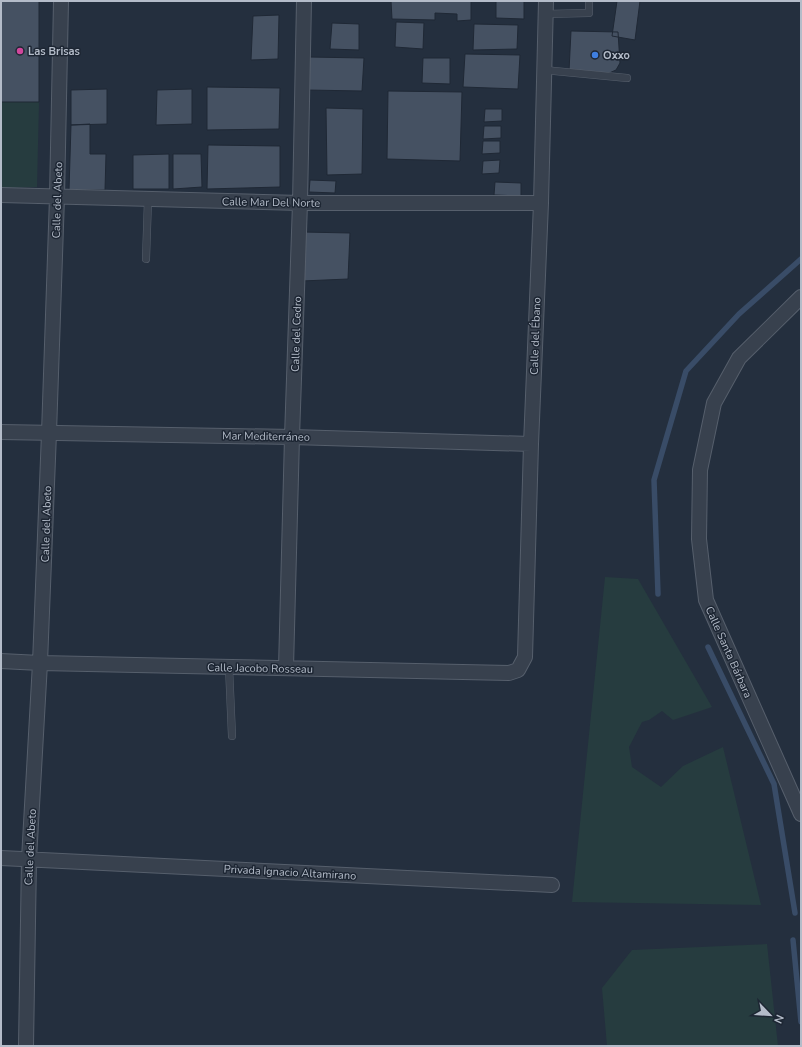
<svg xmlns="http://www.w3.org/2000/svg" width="802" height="1047" viewBox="0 0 802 1047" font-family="'Nunito Sans',sans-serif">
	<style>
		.green { fill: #263c3f }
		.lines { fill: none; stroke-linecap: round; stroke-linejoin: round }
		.stream { stroke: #394c67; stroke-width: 5.5 }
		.building { fill: #455162; stroke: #1f2835 }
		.lane-casing { stroke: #565f6c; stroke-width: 8 }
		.street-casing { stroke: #565f6c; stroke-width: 16 }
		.lane { stroke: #38414e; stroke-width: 7 }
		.street { stroke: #38414e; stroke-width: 14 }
		.hotel-dot { fill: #d1479c; stroke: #1d2633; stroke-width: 1.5 }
		.shop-dot { fill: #3f7fe0; stroke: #1d2633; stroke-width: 1.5 }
		.labels { text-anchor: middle; stroke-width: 3; stroke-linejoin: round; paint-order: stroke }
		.poi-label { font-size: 11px; font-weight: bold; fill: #b4bcc9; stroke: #1d2633; text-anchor: start }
		.street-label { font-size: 11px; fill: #b4bcc9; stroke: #1d2633 }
	</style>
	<rect width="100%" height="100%" fill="#242f3e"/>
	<!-- green -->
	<path class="green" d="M1 102H39L37 187 1 188Z
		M605 577 638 579 712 707 673 720 662 711 649 720 642 722 629 747 632 767 661 787 683 766 723 747 761 905 572 902Z
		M767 944 778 1046H607L602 988 632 950Z"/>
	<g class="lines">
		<!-- stream -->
		<path class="stream" d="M658 594 654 480 686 371 739 314 801 259
			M708 647 774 784 795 913
			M793 940 801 1022"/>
	</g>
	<!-- building -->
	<path class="building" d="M1 1H39V102H1Z
		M391 1H471V20L457 21V14L435 13V20L392 19Z
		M496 1H524V19L496 18Z
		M617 1H640L635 40 612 36Z
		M279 15 278 59 251 60 253 16Z
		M396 22 424 23 423 49 395 47Z
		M332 23 359 24V50L330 49Z
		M474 24 518 25 517 49 473 50Z
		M571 31 618 32 620 63 616 70 607 74 569 71Z
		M465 54 520 55 518 89 463 87Z
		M309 57 364 58 362 91 307 90Z
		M423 58H450V84L422 83Z
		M207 87 280 88 279 129 207 130Z
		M107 89V124L71 125V90Z
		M192 89V124L156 125 157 90Z
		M388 91 462 92 460 161 387 159Z
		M326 108 363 109 362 174 327 175Z
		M485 109H502V121L484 122Z
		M90 124V154H106L105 190H69L71 125Z
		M484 126H501V138L483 139Z
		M483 141H500V153L482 154Z
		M208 145 280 146V187L207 189Z
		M169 154V189H133V155Z
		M173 154H201L202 187 173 189Z
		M500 160 499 173 482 174 483 161Z
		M310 180 336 181 335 193 309 192Z
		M495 182 521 183V196L494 195Z
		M303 232 350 233 348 279 302 281Z"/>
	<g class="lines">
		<defs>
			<path id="lane" d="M545 14 589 13V1
				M544 70 627 78
				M146 259 148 200
				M229 667 232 736"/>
			<path id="street" d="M1 195 300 203H541
				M801 297 739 358 714 403 700 470 699 539 706 600 801 814
				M1 432 292 437 531 444
				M1 661 40 663 509 673 518 670 525 657 531 444 541 203 546 1
				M286 668 292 437 300 203 304 1
				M1 858 552 885
				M26 1046 29 859 40 663 49 433 57 197 61 1"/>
		</defs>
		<!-- lane casing -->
		<use href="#lane" class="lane-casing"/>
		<!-- street casing -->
		<use href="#street" class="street-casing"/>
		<!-- lane -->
		<use href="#lane" class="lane"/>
		<!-- street -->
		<use href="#street" class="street"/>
	</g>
	<!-- markers -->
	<circle class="hotel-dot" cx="20" cy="51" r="4"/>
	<circle class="shop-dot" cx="595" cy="55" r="4"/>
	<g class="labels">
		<!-- poi labels -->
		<g class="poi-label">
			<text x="28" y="55">Las Brisas</text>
			<text x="603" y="59">Oxxo</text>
		</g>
		<!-- street labels -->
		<g class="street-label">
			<text transform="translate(57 200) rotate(-88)" y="4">Calle del Abeto</text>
			<text transform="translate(271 202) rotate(1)" y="4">Calle Mar Del Norte</text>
			<text transform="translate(296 334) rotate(-88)" y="4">Calle del Cedro</text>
			<text transform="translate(535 336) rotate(-88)" y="4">Calle del Ébano</text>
			<text transform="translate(266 436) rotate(1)" y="4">Mar Mediterráneo</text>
			<text transform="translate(46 524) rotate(-88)" y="4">Calle del Abeto</text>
			<text transform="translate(729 652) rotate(66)" y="4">Calle Santa Bárbara</text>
			<text transform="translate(260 668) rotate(1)" y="4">Calle Jacobo Rosseau</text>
			<text transform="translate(30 847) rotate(-87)" y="4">Calle del Abeto</text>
			<text transform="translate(290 872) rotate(3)" y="4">Privada Ignacio Altamirano</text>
		</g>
	</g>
	<!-- border -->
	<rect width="802" height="1047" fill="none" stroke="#b4bcc9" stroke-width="4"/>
	<!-- north arrow -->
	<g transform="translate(770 1015) rotate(115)" stroke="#1d2633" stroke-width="3" paint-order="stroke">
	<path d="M0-3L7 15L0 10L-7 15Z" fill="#b4bcc9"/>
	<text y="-6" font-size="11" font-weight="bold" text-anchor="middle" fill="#b4bcc9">N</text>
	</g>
</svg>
